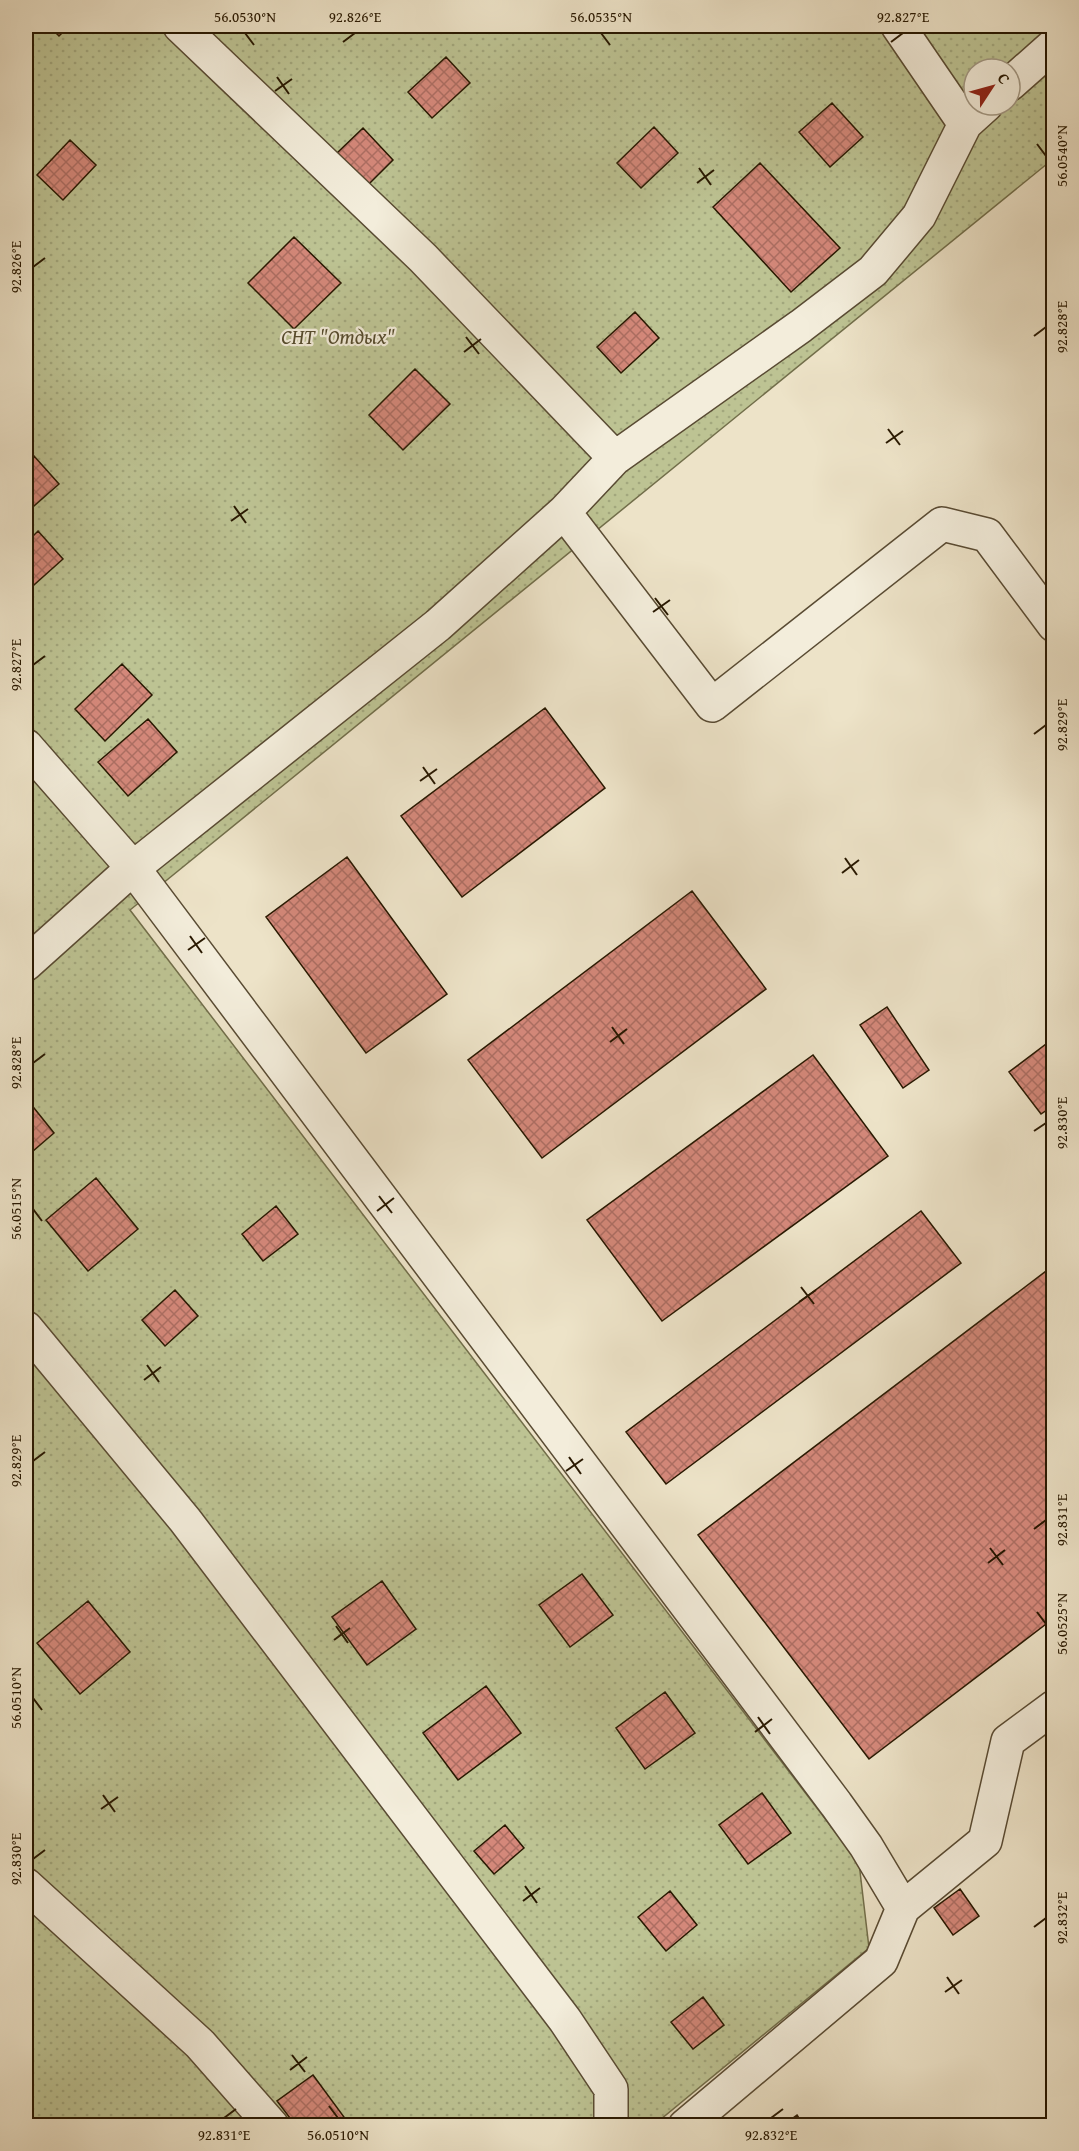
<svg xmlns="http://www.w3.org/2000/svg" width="1079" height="2151" viewBox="0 0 1079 2151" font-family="'Gentium Book Plus',serif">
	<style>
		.green { fill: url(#green-dots); stroke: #726e4a; stroke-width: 1.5; fill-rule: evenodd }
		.building { fill: url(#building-cross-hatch); stroke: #281801; stroke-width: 1.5 }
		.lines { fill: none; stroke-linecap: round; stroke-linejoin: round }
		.minor-casing { stroke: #594b33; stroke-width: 36 }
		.minor { stroke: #f3eddb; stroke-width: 33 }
		.ticks { fill: none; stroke: #281801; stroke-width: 2 }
		.labels { text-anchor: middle; stroke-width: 4.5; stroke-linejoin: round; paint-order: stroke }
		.park-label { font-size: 21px; font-style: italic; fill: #554b2d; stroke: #f3eddb }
		.neatline { fill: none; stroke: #281801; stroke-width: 2 }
		.ticks-label { font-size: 15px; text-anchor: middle; fill: #281801 }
	</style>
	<defs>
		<pattern id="green-dots" width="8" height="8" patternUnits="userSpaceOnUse" patternTransform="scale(1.5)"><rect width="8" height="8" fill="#bdc393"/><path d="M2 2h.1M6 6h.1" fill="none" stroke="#a2a77d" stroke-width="1.8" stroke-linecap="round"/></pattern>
		<pattern id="building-cross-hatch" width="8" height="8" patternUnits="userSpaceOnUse" patternTransform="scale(1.5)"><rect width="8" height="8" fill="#d4887a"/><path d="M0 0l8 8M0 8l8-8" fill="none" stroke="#ac6e62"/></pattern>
	</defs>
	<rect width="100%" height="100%" fill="#ede3c8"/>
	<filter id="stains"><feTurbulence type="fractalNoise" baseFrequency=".00333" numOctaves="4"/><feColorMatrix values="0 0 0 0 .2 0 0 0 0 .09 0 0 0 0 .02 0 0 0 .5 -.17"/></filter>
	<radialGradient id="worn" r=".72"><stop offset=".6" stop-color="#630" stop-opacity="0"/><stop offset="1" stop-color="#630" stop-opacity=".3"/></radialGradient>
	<!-- green -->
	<path class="green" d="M26 26H1053V159L130 910 859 1863 869 1948 661 2119 618 2126H26ZM974 69H1010V105H974Z"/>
	<!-- building -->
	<path class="building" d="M49 26H69L59 36Z
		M446 57 470 83 432 118 408 92Z
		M832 103 863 137 830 167 799 132Z
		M654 127 678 153 641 188 617 163Z
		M363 128 393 160 367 186 337 153Z
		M70 140 96 165 63 200 37 175Z
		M760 163 840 248 791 292 713 207Z
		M294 237 341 283 294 329 248 283Z
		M635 312 659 338 621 373 597 347Z
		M415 369 450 404 403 450 369 415Z
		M34 456 59 484 26 513V464Z
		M38 531 63 559 26 592V543Z
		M122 664 152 695 105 741 75 709Z
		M545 708 605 788 462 897 401 816Z
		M148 719 177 752 128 796 98 762Z
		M347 857 447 994 366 1053 266 917Z
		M692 891 766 989 542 1158 468 1060Z
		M887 1007 929 1070 903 1088 860 1025Z
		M1054 1038V1105L1041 1114 1009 1072Z
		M813 1055 888 1156 662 1321 587 1220Z
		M26 1098 54 1133 26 1157Z
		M96 1178 138 1229 88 1271 46 1220Z
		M276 1206 298 1234 263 1261 242 1234Z
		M921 1211 961 1263 666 1484 626 1432Z
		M1054 1265V1618L869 1759 698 1535Z
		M175 1290 198 1316 165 1346 142 1320Z
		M582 1574 613 1615 570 1647 539 1605Z
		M382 1581 416 1629 367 1665 332 1617Z
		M88 1601 130 1652 80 1694 37 1643Z
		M486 1686 521 1733 458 1780 423 1733Z
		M665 1692 695 1733 645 1769 616 1728Z
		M762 1793 791 1833 748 1864 719 1825Z
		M505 1825 524 1848 494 1874 474 1851Z
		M960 1889 979 1916 953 1935 934 1908Z
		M670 1891 697 1925 666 1951 638 1917Z
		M703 1997 724 2025 693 2049 671 2022Z
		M313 2075 344 2117 332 2126H296L277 2101Z
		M797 2115 804 2126H782Z"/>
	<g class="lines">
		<defs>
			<path id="minor" d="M180 26 423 258 615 458
				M898 26 965 124
				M1010 84 1054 45
				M564 512 712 705 942 524 987 535 1054 625
				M26 746 133 868 836 1804 866 1846 903 1908
				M26 964 133 868 438 625 564 512 615 458 801 326 873 271 919 216 965 124 986 105
				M26 1328 185 1520 565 2020 611 2089V2126
				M26 1885 200 2044 272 2126
				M685 2126 881 1961 903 1908 985 1841 1008 1741 1054 1707"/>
		</defs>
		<!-- minor casing -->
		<use href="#minor" class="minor-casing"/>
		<!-- minor -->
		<use href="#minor" class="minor"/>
	</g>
	<!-- ticks -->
	<path class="ticks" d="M245 33 254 45M601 33 610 45M343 42 355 33M891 42 903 33M277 77 289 94M275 91 292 79M1037 144 1046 156M699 168 711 185M697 183 714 170M33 267 45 258M1034 336 1046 327M466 337 479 354M464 352 481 339M888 429 900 445M886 443 903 431M234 506 246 523M231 521 248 509M655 598 668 615M653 612 670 600M33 665 45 656M1034 734 1046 725M423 767 435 784M420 781 437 769M845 858 857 875M842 873 859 860M190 936 202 953M188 950 205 938M612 1027 624 1044M610 1042 627 1029M33 1063 45 1054M1034 1131 1046 1123M379 1196 392 1213M33 1209 42 1221M377 1211 394 1198M801 1287 814 1304M799 1302 816 1290M147 1365 159 1382M144 1380 161 1367M569 1457 581 1474M33 1461 45 1452M566 1471 583 1459M1034 1529 1046 1520M990 1548 1003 1565M988 1563 1005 1550M1037 1612 1046 1624M336 1626 348 1643M334 1640 350 1628M33 1698 42 1710M758 1717 770 1734M755 1732 772 1719M103 1795 115 1812M101 1809 118 1797M33 1859 45 1850M525 1886 537 1903M523 1901 540 1888M1034 1927 1046 1918M947 1977 959 1994M945 1992 962 1980M292 2055 305 2072M290 2070 307 2057M329 2106 338 2118M224 2118 236 2109M771 2118 783 2109"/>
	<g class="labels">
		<!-- park labels -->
		<g class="park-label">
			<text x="338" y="344">СНТ "Отдых"</text>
		</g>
	</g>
	<!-- margin -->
	<rect width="1079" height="2151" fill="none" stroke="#ede3c8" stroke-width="66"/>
	<!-- north arrow -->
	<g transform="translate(992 87) rotate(54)"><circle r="28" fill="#f3eddb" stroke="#a29884" stroke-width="1.5"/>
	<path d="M0-4.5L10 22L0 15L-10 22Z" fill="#8f2418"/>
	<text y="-9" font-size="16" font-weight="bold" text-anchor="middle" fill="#281801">С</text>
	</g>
	<rect x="33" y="33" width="1013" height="2085" class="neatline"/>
	<g class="ticks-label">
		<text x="245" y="22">56.0530°N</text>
		<text x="355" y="22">92.826°E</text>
		<text x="601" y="22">56.0535°N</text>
		<text x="903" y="22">92.827°E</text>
		<text transform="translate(1062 156) rotate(-90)" y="5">56.0540°N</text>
		<text transform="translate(16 267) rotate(-90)" y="5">92.826°E</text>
		<text transform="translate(1062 327) rotate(-90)" y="5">92.828°E</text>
		<text transform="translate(16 665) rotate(-90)" y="5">92.827°E</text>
		<text transform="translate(1062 725) rotate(-90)" y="5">92.829°E</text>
		<text transform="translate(16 1063) rotate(-90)" y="5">92.828°E</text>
		<text transform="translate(1062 1123) rotate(-90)" y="5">92.830°E</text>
		<text transform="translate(16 1209) rotate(-90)" y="5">56.0515°N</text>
		<text transform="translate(16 1461) rotate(-90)" y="5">92.829°E</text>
		<text transform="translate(1062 1520) rotate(-90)" y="5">92.831°E</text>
		<text transform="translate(1062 1624) rotate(-90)" y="5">56.0525°N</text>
		<text transform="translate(16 1698) rotate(-90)" y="5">56.0510°N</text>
		<text transform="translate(16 1859) rotate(-90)" y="5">92.830°E</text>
		<text transform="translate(1062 1918) rotate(-90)" y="5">92.832°E</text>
		<text x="224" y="2140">92.831°E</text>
		<text x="338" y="2140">56.0510°N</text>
		<text x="771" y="2140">92.832°E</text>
	</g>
	<rect width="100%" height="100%" filter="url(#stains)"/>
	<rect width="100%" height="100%" fill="url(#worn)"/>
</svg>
